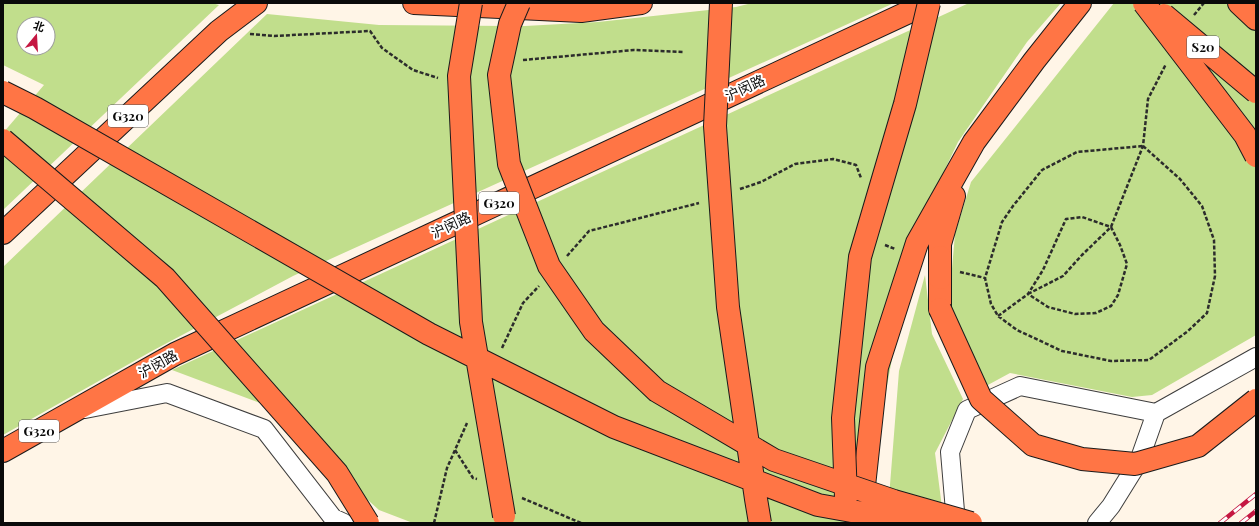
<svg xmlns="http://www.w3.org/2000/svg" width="1259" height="526" viewBox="0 0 1259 526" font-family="'Playfair Display','Noto Sans SC',serif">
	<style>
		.forest { fill: #c1de8c; fill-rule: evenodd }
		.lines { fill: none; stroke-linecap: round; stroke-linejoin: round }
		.street-casing { stroke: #3d3d3d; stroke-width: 20 }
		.highway-casing { stroke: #1b1b1b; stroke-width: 24 }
		.path { stroke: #2c2c2c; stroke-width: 2.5; stroke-dasharray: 4 2; stroke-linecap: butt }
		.street { stroke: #fff; stroke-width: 18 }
		.highway { stroke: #ff7545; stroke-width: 22 }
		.rail-casing { stroke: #c51742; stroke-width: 4.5 }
		.rail { stroke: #fff; stroke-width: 3; stroke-dasharray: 9; stroke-linecap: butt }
		.highway-bridge-casing { stroke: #1b1b1b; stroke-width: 24; stroke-linecap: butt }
		.highway-bridge { stroke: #ff7545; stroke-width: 22 }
		.labels { text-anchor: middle; stroke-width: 4; stroke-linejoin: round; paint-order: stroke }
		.shield { fill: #fff; stroke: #545454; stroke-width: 1 }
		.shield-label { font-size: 13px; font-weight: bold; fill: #0a0a0a }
		.street-label { font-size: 14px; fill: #0a0a0a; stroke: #fff }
	</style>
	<rect width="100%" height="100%" fill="#fff5e7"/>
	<!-- forest -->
	<path class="forest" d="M3 3H212L219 5 3 210V133L44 85 3 65ZM24 24H48V48H24Z
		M752 3H894L293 276 152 351 3 435V267L267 14 379 25 525 26 598 22 736 7Z
		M969 3H1061L1027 42 958 142 916 230 870 477 872 523H413L379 510 260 403 172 370Z
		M1114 3H1256V335L1152 395 1132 397 1010 373 986 386 949 303 955 234 971 182Z
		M925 275 932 334 963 399 935 453 944 523H887L899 371Z"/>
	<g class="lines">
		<defs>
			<path id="street" d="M85 409 167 393 264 429 333 518 344 523
				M956 523 950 452 967 410 1020 386 1156 413
				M1097 523 1111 506 1139 461 1156 413 1256 357"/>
			<path id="highway" d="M414 3 581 11 641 3
				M1239 3 1256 19
				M3 233 219 31 256 3
				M940 257V244L954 196
				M940 309V278
				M3 451 175 354 928 3
				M863 508V495L877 367 917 243 974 142 1034 61 1080 3"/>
		</defs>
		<!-- street casing -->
		<use href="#street" class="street-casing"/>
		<!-- highway casing -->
		<use href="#highway" class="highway-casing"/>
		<!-- path -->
		<path class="path" d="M1194 15 1204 3
			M250 34 274 36 370 31 382 48 413 70 438 78
			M523 60 634 50 684 52
			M1143 146 1180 179 1202 206 1214 240 1215 276 1207 313 1188 331 1149 360 1111 361 1062 351 1017 330 998 316 991 304 985 278 1002 222 1013 206 1042 170 1077 152Z
			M740 189 761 182 795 164 833 159 856 165 861 178
			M885 245 895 249
			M567 256 589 231 699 203
			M960 272 985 278
			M1028 294 1063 276 1082 255 1111 227 1143 146 1148 99 1166 64
			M998 316 1028 294 1043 270 1066 219 1082 217 1111 227 1120 245 1127 264 1118 295 1111 306 1096 313 1075 314 1048 307 1028 294
			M502 348 523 303 539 286
			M455 450 473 478 477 479
			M522 498 581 523
			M434 523 447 468 467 423"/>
		<!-- street -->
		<use href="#street" class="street"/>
		<!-- highway -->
		<use href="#highway" class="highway"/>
		<defs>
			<path id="rail" d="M1220 523 1256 494
				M1241 523 1256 511"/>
		</defs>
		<!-- rail casing -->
		<use href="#rail" class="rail-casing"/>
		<!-- rail -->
		<use href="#rail" class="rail"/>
		<defs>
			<path id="highway-bridge" d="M471 3 459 76 471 322 504 516
				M519 3 510 24 499 75 509 164 549 266 594 331 657 391 774 460 894 501 971 523
				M721 3 715 126 728 307 756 499 760 523
				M1144 3 1245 135 1256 156
				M1164 15 1256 92
				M3 92 35 108 429 334 614 427 818 505 919 523
				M3 140 165 278 337 473 368 523
				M940 278V257
				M940 309 981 399 1033 445 1082 459 1135 464 1198 446 1256 400
				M846 498 843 418 860 257 905 104 929 3"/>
		</defs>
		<!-- highway-bridge casing -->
		<use href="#highway-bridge" class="highway-bridge-casing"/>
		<!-- highway-bridge -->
		<use href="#highway-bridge" class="highway-bridge"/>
	</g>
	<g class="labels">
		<!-- shield labels -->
		<g class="shield">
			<rect x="1187" y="36" width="32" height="22" rx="3"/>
			<rect x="108" y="105" width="40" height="22" rx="3"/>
			<rect x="479" y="192" width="40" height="22" rx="3"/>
			<rect x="19" y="420" width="40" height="22" rx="3"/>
		</g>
		<g class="shield-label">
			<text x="1203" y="52">S20</text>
			<text x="128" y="121">G320</text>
			<text x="499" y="208">G320</text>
			<text x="39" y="436">G320</text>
		</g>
		<!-- street labels -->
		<g class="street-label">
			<text transform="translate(745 88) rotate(-25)" y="5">沪闵路</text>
			<text transform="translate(451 225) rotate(-25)" y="5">沪闵路</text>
			<text transform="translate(158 364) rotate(-29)" y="5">沪闵路</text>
		</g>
	</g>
	<!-- border -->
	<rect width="1259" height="526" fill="none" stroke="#0a0a0a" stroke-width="8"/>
	<!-- north arrow -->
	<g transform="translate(36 36) rotate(18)"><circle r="19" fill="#ffffff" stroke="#9d9d9d"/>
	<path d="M0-3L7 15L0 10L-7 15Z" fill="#c51742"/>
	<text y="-6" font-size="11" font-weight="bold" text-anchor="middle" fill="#0a0a0a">北</text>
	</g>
</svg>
